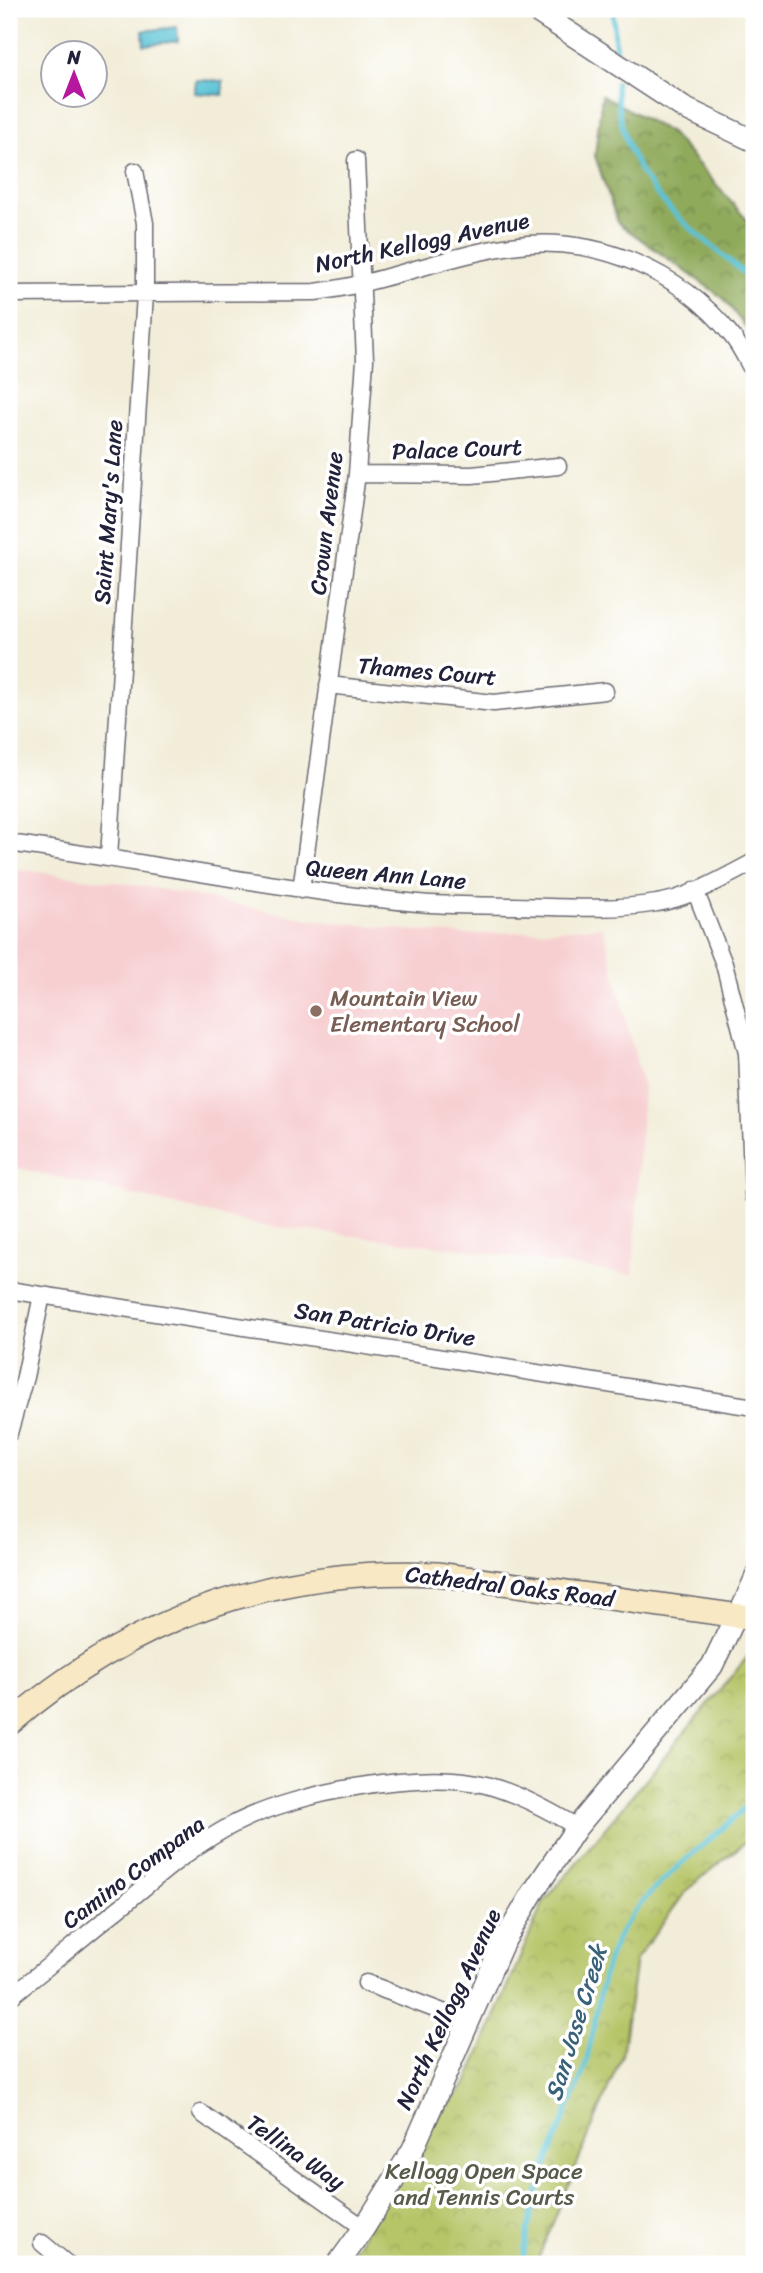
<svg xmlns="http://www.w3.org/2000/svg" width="763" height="2273" viewBox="0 0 763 2273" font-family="Sriracha,sans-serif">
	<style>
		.built { fill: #f7cfd1 }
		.forest { fill: url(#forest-crowns); stroke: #59664c; stroke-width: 2 }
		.park { fill: url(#park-crowns); stroke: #6c7451; stroke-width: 2 }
		.water { fill: #5ac3d6; stroke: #3e7288; stroke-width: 2 }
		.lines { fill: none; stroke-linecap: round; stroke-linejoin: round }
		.stream { stroke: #5ac3d6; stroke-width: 5 }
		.minor-casing { stroke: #6b6972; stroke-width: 19 }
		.tertiary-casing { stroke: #6b6972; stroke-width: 24 }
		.secondary-casing { stroke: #6b6972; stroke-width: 26 }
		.minor { stroke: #fff; stroke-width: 16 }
		.tertiary { stroke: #fff; stroke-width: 21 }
		.secondary { stroke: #f8e8c3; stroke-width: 23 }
		.education-dot { fill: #8d6e63; stroke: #fff; stroke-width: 2.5 }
		.labels { text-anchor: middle; stroke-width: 7; stroke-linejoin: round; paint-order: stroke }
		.street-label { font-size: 23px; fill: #22223b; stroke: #fff }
		.education-label { font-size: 23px; fill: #785e54; stroke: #fff; text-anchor: start }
		.park-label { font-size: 23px; fill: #565b4a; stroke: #fff }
		.water-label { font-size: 24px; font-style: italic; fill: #386279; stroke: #fff }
	</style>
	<defs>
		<pattern id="forest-crowns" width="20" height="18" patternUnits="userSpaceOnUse" patternTransform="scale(1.75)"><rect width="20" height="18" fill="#90aa5c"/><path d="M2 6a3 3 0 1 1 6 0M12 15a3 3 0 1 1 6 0" fill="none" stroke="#758a4d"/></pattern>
		<pattern id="park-crowns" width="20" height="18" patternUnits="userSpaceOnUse" patternTransform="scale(1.75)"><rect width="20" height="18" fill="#b6c567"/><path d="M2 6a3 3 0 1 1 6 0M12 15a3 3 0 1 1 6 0" fill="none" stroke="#9ca95a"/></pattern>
	</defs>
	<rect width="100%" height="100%" fill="#fff"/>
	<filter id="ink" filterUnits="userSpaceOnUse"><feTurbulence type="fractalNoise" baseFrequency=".0143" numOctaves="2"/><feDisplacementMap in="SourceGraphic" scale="14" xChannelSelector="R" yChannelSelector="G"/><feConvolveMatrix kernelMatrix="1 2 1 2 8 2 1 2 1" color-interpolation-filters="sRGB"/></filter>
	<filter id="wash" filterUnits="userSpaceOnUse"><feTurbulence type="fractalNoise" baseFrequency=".00686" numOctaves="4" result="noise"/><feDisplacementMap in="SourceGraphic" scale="28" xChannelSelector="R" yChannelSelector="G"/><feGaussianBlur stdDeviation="1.57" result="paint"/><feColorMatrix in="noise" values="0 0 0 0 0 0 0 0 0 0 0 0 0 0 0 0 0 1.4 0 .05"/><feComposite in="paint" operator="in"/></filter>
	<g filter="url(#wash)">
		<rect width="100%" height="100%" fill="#f2edd8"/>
		<!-- built -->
		<path class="built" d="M9 868 144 886 309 919 417 931 467 935 603 927 643 1087 633 1275 446 1247 259 1225 9 1166Z"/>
		<!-- forest -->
		<path class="forest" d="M602 95 671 133 754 228V338L723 298 618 223 595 156Z"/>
		<!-- park -->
		<path class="park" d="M749 1655H754V1835L687 1890 636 1960 622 2055 536 2264H345L413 2149 468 2081 543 1903Z"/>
		<!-- water -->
		<path class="water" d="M177 27 178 41 144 45 143 31Z
			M196 80 223 81V95L195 93Z"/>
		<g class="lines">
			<!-- stream -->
			<path class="stream" d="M613 9 616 58
				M616 83C621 189 684 219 754 282
				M523 2264C527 2217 545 2165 563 2122 570 2102 581 2083 586 2062 599 2016 598 1966 625 1925 659 1874 712 1842 754 1799"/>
		</g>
	</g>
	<g filter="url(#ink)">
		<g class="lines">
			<defs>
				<path id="minor" d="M9 294 315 292C382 284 444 256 511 246 594 234 680 270 732 336 741 347 747 361 754 373
					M357 474 472 475 558 466
					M328 685 494 703 605 691
					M9 843C146 862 281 890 418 903 450 906 482 905 514 906 561 907 610 911 657 903 691 898 724 877 754 862
					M109 857 145 294V223L135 171
					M301 890 357 474 365 360 356 160
					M695 890 724 964 747 1053 753 1197
					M9 1290 754 1407
					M9 1433 25 1377 42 1295
					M736 1616 754 1575
					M366 1983 469 2022
					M9 1998C49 1966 88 1933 128 1901 163 1872 196 1843 236 1823 295 1793 422 1768 486 1785 519 1794 548 1810 577 1827
					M201 2113 364 2228
					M42 2243 67 2264"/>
				<path id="tertiary" d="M533 9 684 108 754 141
					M338 2264 364 2228 413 2149 502 1945 532 1894 577 1827 712 1666 736 1616"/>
				<path id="secondary" d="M9 1724C133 1617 274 1567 437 1574L754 1618"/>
			</defs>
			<!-- minor casing -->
			<use href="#minor" class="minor-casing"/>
			<!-- tertiary casing -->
			<use href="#tertiary" class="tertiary-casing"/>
			<!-- secondary casing -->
			<use href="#secondary" class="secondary-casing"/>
			<!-- minor -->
			<use href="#minor" class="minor"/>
			<!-- tertiary -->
			<use href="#tertiary" class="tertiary"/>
			<!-- secondary -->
			<use href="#secondary" class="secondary"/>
		</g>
	</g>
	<!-- markers -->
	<circle class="education-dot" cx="316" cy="1011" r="7"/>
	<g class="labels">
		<!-- street labels -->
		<g class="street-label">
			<text transform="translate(422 242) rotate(-12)" y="8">North Kellogg Avenue</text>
			<text transform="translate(457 449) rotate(-2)" y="8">Palace Court</text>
			<text transform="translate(108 512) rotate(-86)" y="8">Saint Mary's Lane</text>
			<text transform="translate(326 523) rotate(-83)" y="8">Crown Avenue</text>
			<text transform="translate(427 671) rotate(5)" y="8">Thames Court</text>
			<text transform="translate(386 874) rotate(5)" y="8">Queen Ann Lane</text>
			<text transform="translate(385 1324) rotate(9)" y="8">San Patricio Drive</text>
			<text transform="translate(510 1586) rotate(7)" y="8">Cathedral Oaks Road</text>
			<text transform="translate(133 1872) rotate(-37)" y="8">Camino Compana</text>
			<text transform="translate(448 2009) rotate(-65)" y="8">North Kellogg Avenue</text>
			<text transform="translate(296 2152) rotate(35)" y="8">Tellina Way</text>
		</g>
		<!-- education labels -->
		<g class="education-label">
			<text x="330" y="1006">Mountain View<tspan x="330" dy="26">Elementary School</tspan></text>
		</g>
		<!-- park labels -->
		<g class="park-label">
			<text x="484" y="2179">Kellogg Open Space<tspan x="484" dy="26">and Tennis Courts</tspan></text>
		</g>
		<!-- water labels -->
		<g class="water-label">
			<text transform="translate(576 2023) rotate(-73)" y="8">San Jose Creek</text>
		</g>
	</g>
	<!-- margin -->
	<rect width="763" height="2273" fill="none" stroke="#fff" stroke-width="35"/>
	<!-- north arrow -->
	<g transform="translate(74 74)"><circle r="33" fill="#ffffff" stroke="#a7a7b1" stroke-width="2"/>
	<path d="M0-5L12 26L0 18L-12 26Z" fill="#b5179e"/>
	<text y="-10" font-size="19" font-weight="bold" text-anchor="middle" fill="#22223b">N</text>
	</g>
</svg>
